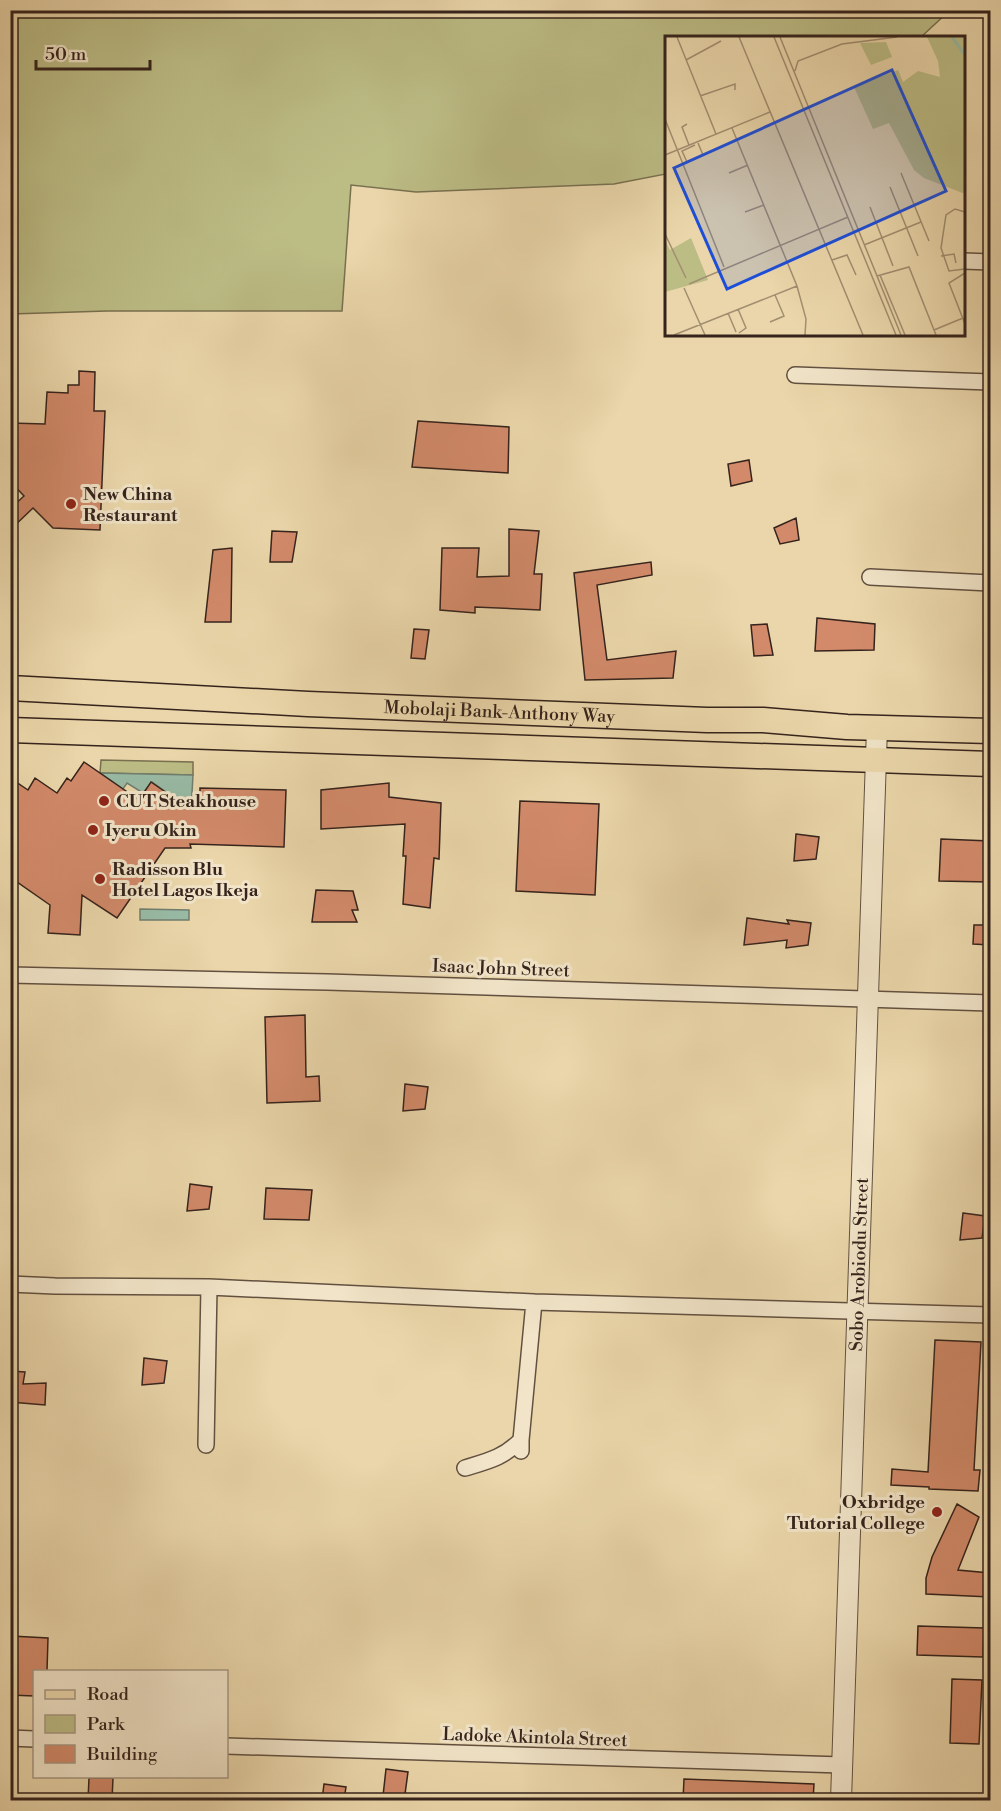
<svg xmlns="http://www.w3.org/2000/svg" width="1001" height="1811" viewBox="0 0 1001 1811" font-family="'Libre Bodoni',serif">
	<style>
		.green { fill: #bcbc85; stroke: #787050; stroke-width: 1.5 }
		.water { fill: #98baa5; stroke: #707e6e; stroke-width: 1.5 }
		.building { fill: #d28a6a; stroke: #35231c; stroke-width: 1.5 }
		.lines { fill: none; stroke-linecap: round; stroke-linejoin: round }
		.minor-casing { stroke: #625040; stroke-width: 18 }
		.tertiary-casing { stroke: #625040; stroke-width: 22 }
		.primary-casing { stroke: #35231c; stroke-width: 27 }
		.minor { stroke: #f1e4c8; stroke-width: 15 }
		.tertiary { stroke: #f1e4c8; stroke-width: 20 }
		.primary { stroke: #ead6aa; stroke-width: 24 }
		.poi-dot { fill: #8f2418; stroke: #f1e4c8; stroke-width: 2 }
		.labels { text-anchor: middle; stroke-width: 6; stroke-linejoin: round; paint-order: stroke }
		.poi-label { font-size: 18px; font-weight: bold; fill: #35231c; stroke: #f1e4c8; text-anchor: start }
		.street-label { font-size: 18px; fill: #35231c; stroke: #f1e4c8 }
		.inset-river { fill: none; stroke: #98baa5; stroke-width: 3 }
		.inset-road { fill: none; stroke: #a28e71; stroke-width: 1.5 }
		.view { fill: #1d4ed8; fill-opacity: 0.15; stroke: #1d4ed8; stroke-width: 3 }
		.inset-edge { fill: none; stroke: #35231c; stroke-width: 3 }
	</style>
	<rect width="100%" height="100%" fill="#ead6aa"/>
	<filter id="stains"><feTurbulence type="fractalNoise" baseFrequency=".00333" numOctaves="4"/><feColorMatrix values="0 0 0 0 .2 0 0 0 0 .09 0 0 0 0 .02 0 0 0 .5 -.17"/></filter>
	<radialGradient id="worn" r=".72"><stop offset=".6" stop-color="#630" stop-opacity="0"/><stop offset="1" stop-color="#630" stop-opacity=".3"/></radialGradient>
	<!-- green -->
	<path class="green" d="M10 11 11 10 949 11 921 37 666 38V174L614 184 416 192 351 185 342 311H107L11 314Z
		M101 760 193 762V775L100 773Z"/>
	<!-- water -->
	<path class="water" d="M100 773 193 775 191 810 152 782 143 793 127 783 123 789Z
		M140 909 189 910V920H140Z"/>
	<!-- building -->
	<path class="building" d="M79 371 95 372 94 411H105L100 530 53 528 33 508 10 530V509L24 496 10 481V423L45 424 47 392 68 393V385H79Z
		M418 421 509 427 508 473 412 467Z
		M749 460 752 481 731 486 728 464Z
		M796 518 799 540 780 544 774 528Z
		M509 529 539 531 534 574H542L540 610 475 607V613L440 610 442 548H479L477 577 509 576Z
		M272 531 297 532 292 562H270Z
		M232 548 231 622H205L213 550Z
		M651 562 652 575 597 585 607 660 676 651 673 678 585 680 574 573Z
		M817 618 875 624 874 650 815 651Z
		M767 624 773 655 754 656 751 625Z
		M414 629 429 630 425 659 411 658Z
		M84 762 139 800 151 782 190 809 200 794V788L286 790 284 847 190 844 191 848H165L117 918 82 895 80 935 48 933 50 905 10 877V778L28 790 35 778 57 793 67 778 71 781Z
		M389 783V797L441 803 439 859 434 858 430 908 403 904 406 856H403L405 824 321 829V790Z
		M520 801 599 804 595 895 516 891Z
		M796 834 819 837 816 859 794 861Z
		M941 839 990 841V882L939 881Z
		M316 890 353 891 358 910H352L357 922H312Z
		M747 918 789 924 787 920 811 923 808 945 786 948 787 940 744 945Z
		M974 925H990V945L973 944Z
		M305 1015 306 1077 319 1076 320 1101 267 1103 265 1017Z
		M405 1084 428 1087 425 1109 403 1111Z
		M190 1184 212 1187 209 1209 187 1211Z
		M266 1188 312 1190 309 1220 264 1219Z
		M963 1213 985 1216 982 1238 960 1240Z
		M935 1340 981 1342 974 1470H980L978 1491 929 1489V1487L891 1485 892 1469 928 1472Z
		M144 1358 167 1361 164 1383 142 1385Z
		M10 1371 25 1372 23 1384 46 1383 45 1405 10 1402Z
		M957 1504 979 1517 958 1570 990 1573V1597L926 1594V1578L932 1557Z
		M918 1626 984 1628 983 1657 917 1655Z
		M11 1636 48 1638 47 1671H34V1696L10 1695Z
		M952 1679 982 1680 979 1744 950 1743Z
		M386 1769 408 1772 405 1794 383 1796Z
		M89 1778H113L112 1800H88Z
		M684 1779 814 1784 813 1800H683Z
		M324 1784 346 1787 344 1800H322Z"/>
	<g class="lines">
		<defs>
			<path id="minor" d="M964 261 990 262
				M795 375 990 382
				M870 577 990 583
				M10 975 327 982 990 1003
				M10 1284 55 1286 209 1287 534 1302 990 1315
				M206 1445 209 1287
				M521 1451V1440L534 1302
				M465 1468C488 1461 503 1458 521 1440
				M10 1738 34 1739
				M226 1746 842 1765"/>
			<g id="tertiary">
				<path id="s1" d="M841 1800 877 728"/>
			</g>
			<g id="primary">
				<path id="s2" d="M10 688 308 704 707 720H763L847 727 990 731"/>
				<path d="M10 730 990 764"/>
			</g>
		</defs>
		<!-- minor casing -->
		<use href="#minor" class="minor-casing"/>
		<!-- tertiary casing -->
		<use href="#tertiary" class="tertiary-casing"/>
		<!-- primary casing -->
		<use href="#primary" class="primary-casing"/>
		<!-- minor -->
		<use href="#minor" class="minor"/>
		<!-- tertiary -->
		<use href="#tertiary" class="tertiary"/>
		<!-- primary -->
		<use href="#primary" class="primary"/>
	</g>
	<!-- markers -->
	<g class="poi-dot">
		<circle cx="71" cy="504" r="6"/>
		<circle cx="104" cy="801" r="6"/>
		<circle cx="93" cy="830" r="6"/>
		<circle cx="100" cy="879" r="6"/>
		<circle cx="937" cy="1512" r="6"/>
	</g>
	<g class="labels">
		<!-- poi labels -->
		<g class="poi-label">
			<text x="83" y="500">New China<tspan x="83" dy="21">Restaurant</tspan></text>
			<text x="116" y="807">CUT Steakhouse</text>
			<text x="105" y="836">Iyeru Okin</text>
			<text x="112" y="875">Radisson Blu<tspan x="112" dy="21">Hotel Lagos Ikeja</tspan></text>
			<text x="925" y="1508" text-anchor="end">Oxbridge<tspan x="925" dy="21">Tutorial College</tspan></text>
		</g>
		<!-- street labels -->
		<g class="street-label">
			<text dy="6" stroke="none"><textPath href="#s2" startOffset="490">Mobolaji Bank-Anthony Way</textPath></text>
			<text transform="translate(501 968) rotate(2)" y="6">Isaac John Street</text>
			<text dy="6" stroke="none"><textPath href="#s1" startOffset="536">Sobo Arobiodu Street</textPath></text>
			<text transform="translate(535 1737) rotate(2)" y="6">Ladoke Akintola Street</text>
		</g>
	</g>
	<!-- overview -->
	<g transform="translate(665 36)">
		<rect width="300" height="300" fill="#ead6aa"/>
		<path d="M262 1H300V158L259 142 249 134 224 87 208 93 189 51 233 34 238 46 253 35 275 41 273 25ZM221 6 227 21 206 29 195 7ZM26 202 43 244 0 256V204L5 214Z" fill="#bcbc85"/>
		<path class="inset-river" d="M287 1 300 19"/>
		<path class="inset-road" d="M12 1 51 98M74 1 198 299M109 1 231 299M115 1 236 299M21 24 56 5M130 35 133 25 177 8 232 1M35 60 70 48V54M0 83 59 231M22 88 17 91 24 109M67 92 132 250 141 283 140 299M0 119 105 76M22 126 17 115 30 109M18 128 38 119 33 107M64 137 83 129M236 137 264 205M225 151 253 220M205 171 228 230M80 176 99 169M300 176 290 173 281 179 276 212 284 235 300 233M0 198 21 242M199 209 256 186M276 220 289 218 291 227M167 224 182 219 191 239M300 237 284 247 300 288M215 239 240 299M212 240 244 231 271 299M24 248 183 181M19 252 40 299M73 273 81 292 74 297M63 277 71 296M105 286 119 280 110 259M269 294 298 282M9 299 132 250"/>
		<path class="view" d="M227 34 281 155 62 253 9 132Z"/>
		<rect width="300" height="300" class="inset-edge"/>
	</g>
	<!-- margin -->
	<rect width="1001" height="1811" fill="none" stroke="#ead6aa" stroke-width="36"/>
	<rect x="12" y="12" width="977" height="1787" fill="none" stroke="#35231c" stroke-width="3"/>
	<rect x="18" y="18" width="965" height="1775" fill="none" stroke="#35231c" stroke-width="1.5"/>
	<!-- legend -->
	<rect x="33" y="1670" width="195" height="108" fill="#f1e4c8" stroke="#a69783" stroke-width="1.5"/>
	<rect x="45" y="1690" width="30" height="9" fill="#ead6aa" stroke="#a69783" stroke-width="1.5"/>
	<text x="87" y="1700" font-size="18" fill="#35231c">Road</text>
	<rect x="45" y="1715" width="30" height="18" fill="#bcbc85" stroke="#a69783" stroke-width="1.5"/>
	<text x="87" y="1730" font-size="18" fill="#35231c">Park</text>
	<rect x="45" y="1745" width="30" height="18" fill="#d28a6a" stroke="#a69783" stroke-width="1.5"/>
	<text x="87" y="1760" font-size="18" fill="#35231c">Building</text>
	<!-- scale -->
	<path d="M36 60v9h114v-9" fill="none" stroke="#35231c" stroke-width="3"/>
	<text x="45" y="60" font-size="18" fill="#35231c" stroke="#f1e4c8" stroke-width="4.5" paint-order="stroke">50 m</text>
	<rect width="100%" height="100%" filter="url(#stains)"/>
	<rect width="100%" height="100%" fill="url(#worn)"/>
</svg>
